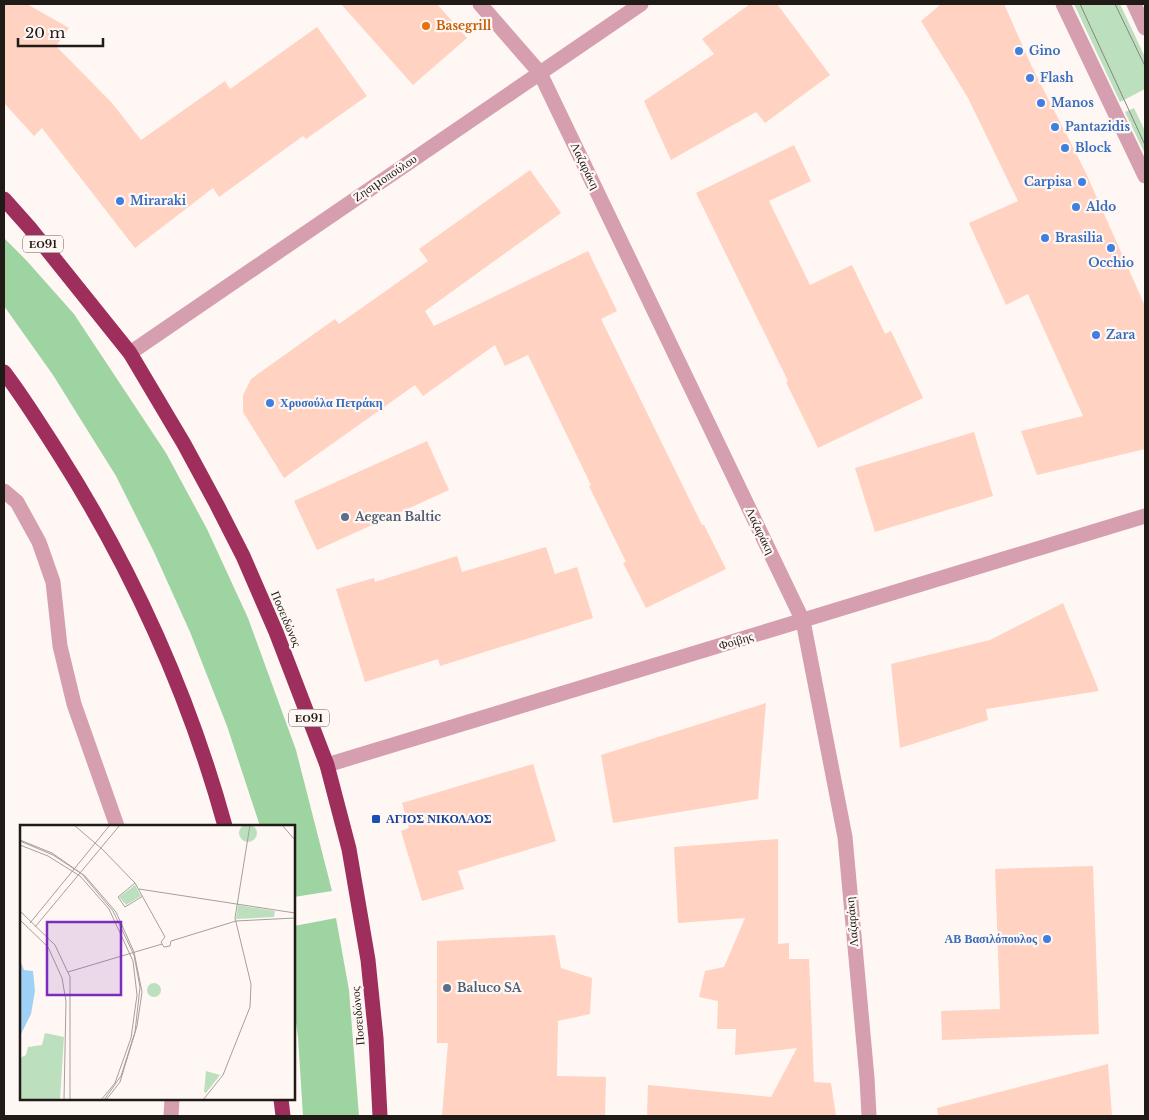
<svg xmlns="http://www.w3.org/2000/svg" width="1149" height="1120" viewBox="0 0 1149 1120" font-family="'Libre Baskerville',serif">
	<style>
		.green { fill: #bce0be }
		.forest { fill: #9dd4a1 }
		.building { fill: #ffd2c2 }
		.lines { fill: none; stroke-linecap: round; stroke-linejoin: round }
		.minor { stroke: #d59faf; stroke-width: 15 }
		.highway { stroke: #9e2f5c; stroke-width: 15 }
		.tram { stroke: #89837f; stroke-width: 1 }
		.food-dot { fill: #e8710a; stroke: #fff7f3; stroke-width: 2 }
		.shop-dot { fill: #3f7fe0; stroke: #fff7f3; stroke-width: 2 }
		.service-dot { fill: #5c6f8a; stroke: #fff7f3; stroke-width: 2 }
		.transit-dot { fill: #1a4fb4; stroke: #fff7f3; stroke-width: 2 }
		.labels { text-anchor: middle; stroke-width: 4.5; stroke-linejoin: round; paint-order: stroke }
		.shield { fill: #fff7f3; stroke: #645d59; stroke-width: 1 }
		.shield-label { font-size: 11px; font-weight: bold; fill: #211b17 }
		.food-label { font-size: 12px; font-weight: bold; fill: #c56008; stroke: #fff7f3; text-anchor: start }
		.shop-label { font-size: 12px; font-weight: bold; fill: #366cbe; stroke: #fff7f3; text-anchor: start }
		.street-label { font-size: 12px; fill: #211b17; stroke: #fff7f3 }
		.service-label { font-size: 12px; font-weight: bold; fill: #4e5e75; stroke: #fff7f3; text-anchor: start }
		.transit-label { font-size: 12px; font-weight: bold; fill: #164399; stroke: #fff7f3; text-anchor: start }
		.inset-road { fill: none; stroke: #a69f9b; stroke-width: 1 }
		.view { fill: #7b2cbf; fill-opacity: 0.15; stroke: #7b2cbf; stroke-width: 2.5 }
		.inset-edge { fill: none; stroke: #211b17; stroke-width: 2.5 }
	</style>
	<rect width="100%" height="100%" fill="#fff7f3"/>
	<!-- green -->
	<path class="green" d="M1074 4H1120L1145 57V89L1120 102Z
		M1134 108 1145 131V154L1125 112Z"/>
	<!-- forest -->
	<path class="forest" d="M4 238 26 260 74 314 166 453 207 529 248 618 296 750 332 891 294 897V826H260L227 726 190 632 154 552 116 476 53 375 4 306Z
		M336 918 349 990 359 1116H303L298 1037 294 1008V926Z"/>
	<!-- building -->
	<path class="building" d="M4 4H27L69 28 56 46 112 103 141 140 225 81 230 89 317 27 367 96 306 139 303 136 219 197 213 188 135 248 42 128 34 136 4 103Z
		M341 4H437L467 38 413 85Z
		M750 4H777L830 75 765 123 756 112 671 160 644 101 714 54 702 39Z
		M941 4H1004L1032 67 1085 171 1145 306V449L1037 475 1021 431 1083 416 1028 294 1006 305 969 223 1018 201 968 98 921 21Z
		M794 145 811 181 769 201 810 285 852 265 885 334 891 331 923 398 818 448 786 382 788 381 696 193Z
		M530 170 561 213 425 311 434 326 588 251 617 311 601 319 702 525H704L726 569 646 608 623 563 626 562 589 486 591 485 528 355 505 366 495 345 423 396 415 385 284 478 243 412V395L251 379 335 319 339 324 428 261 419 249Z
		M974 432 993 496 875 532 855 468Z
		M427 441 449 490 317 550 294 501Z
		M546 547 555 574 577 567 593 618 440 666 438 659 365 682 336 589 374 578 375 582 457 556 462 572Z
		M1063 603 1099 691 986 709 988 720 900 748 891 664 990 640Z
		M766 703 758 799 613 823 601 755Z
		M533 764 556 841 458 871 464 889 422 901 401 831 409 828 402 803Z
		M778 839V944L789 943V959H809L814 1082 831 1083 836 1116H647L648 1085 771 1097 797 1048 735 1055 736 1029H717L718 1001 699 997 705 971 724 967 745 918 678 923 674 847Z
		M1093 866 1099 1034 942 1040 941 1011 1000 1009 995 869Z
		M555 935 561 968 592 978 590 1014 558 1021 557 1076 606 1077 605 1116H442L448 1043H437V941Z
		M1108 1064 1112 1116H938L937 1108Z"/>
	<g class="lines">
		<!-- minor -->
		<path class="minor" d="M480 4 540 73 803 621 845 837 867 1078 869 1116
			M1063 4 1145 176
			M1134 4 1145 28
			M130 353 641 4
			M4 491 17 502 39 542 53 582 60 646 74 704 117 826
			M327 765 1145 516
			M171 1116 172 1099"/>
		<!-- highway -->
		<path class="highway" d="M4 199 29 227 130 353 184 444 217 505 243 556 276 632 327 765 349 849 368 960 376 1038 380 1116
			M4 372C24 398 41 426 59 454 132 569 189 695 225 826
			M281 1099 283 1116"/>
		<!-- tram -->
		<path class="tram" d="M1080 4 1145 145
			M1115 4 1145 66"/>
	</g>
	<!-- markers -->
	<circle class="food-dot" cx="426" cy="26" r="5"/>
	<g class="shop-dot">
		<circle cx="1019" cy="51" r="5"/>
		<circle cx="1030" cy="78" r="5"/>
		<circle cx="1041" cy="103" r="5"/>
		<circle cx="1055" cy="127" r="5"/>
		<circle cx="1065" cy="148" r="5"/>
		<circle cx="1082" cy="182" r="5"/>
		<circle cx="120" cy="201" r="5"/>
		<circle cx="1076" cy="207" r="5"/>
		<circle cx="1045" cy="238" r="5"/>
		<circle cx="1111" cy="248" r="5"/>
		<circle cx="1096" cy="335" r="5"/>
		<circle cx="270" cy="403" r="5"/>
		<circle cx="1047" cy="939" r="5"/>
	</g>
	<g class="service-dot">
		<circle cx="345" cy="517" r="5"/>
		<circle cx="447" cy="988" r="5"/>
	</g>
	<rect class="transit-dot" x="371" y="814" width="10" height="10" rx="2.5"/>
	<g class="labels">
		<!-- shield labels -->
		<g class="shield">
			<rect x="23" y="235.5" width="40" height="17" rx="4"/>
			<rect x="289" y="709.5" width="40" height="17" rx="4"/>
		</g>
		<g class="shield-label">
			<text x="43" y="248">ΕΟ91</text>
			<text x="309" y="722">ΕΟ91</text>
		</g>
		<!-- food labels -->
		<g class="food-label">
			<text x="436" y="30">Basegrill</text>
		</g>
		<!-- shop labels -->
		<g class="shop-label">
			<text x="1029" y="55">Gino</text>
			<text x="1040" y="82">Flash</text>
			<text x="1051" y="107">Manos</text>
			<text x="1065" y="131">Pantazidis</text>
			<text x="1075" y="152">Block</text>
			<text x="1072" y="186" text-anchor="end">Carpisa</text>
			<text x="130" y="205">Miraraki</text>
			<text x="1086" y="211">Aldo</text>
			<text x="1055" y="242">Brasilia</text>
			<text x="1111" y="267" text-anchor="middle">Occhio</text>
			<text x="1106" y="339">Zara</text>
			<text x="280" y="407">Χρυσούλα Πετράκη</text>
			<text x="1037" y="943" text-anchor="end">ΑΒ Βασιλόπουλος</text>
		</g>
		<!-- street labels -->
		<g class="street-label">
			<text transform="translate(585 166) rotate(64)" y="4">Λαζαράκη</text>
			<text transform="translate(385 178) rotate(-34)" y="4">Ζησιμοπούλου</text>
			<text transform="translate(760 531) rotate(64)" y="4">Λαζαράκη</text>
			<text transform="translate(286 619) rotate(67)" y="4">Ποσειδώνος</text>
			<text transform="translate(736 641) rotate(-17)" y="4">Φοίβης</text>
			<text transform="translate(852 922) rotate(-95)" y="4">Λαζαράκη</text>
			<text transform="translate(358 1016) rotate(-95)" y="4">Ποσειδώνος</text>
		</g>
		<!-- service labels -->
		<g class="service-label">
			<text x="355" y="521">Aegean Baltic</text>
			<text x="457" y="992">Baluco SA</text>
		</g>
		<!-- transit labels -->
		<g class="transit-label">
			<text x="386" y="823">ΑΓΙΟΣ ΝΙΚΟΛΑΟΣ</text>
		</g>
	</g>
	<!-- overview -->
	<g transform="translate(20 825)">
		<rect width="275" height="275" fill="#fff7f3"/>
		<path d="M219 8a9 9 0 1 1 18 0a9 9 0 1 1-18 0ZM115 60 121 71 106 80 99 72ZM218 80 255 86 254 92 216 94ZM127 165a7 7 0 1 1 14 0a7 7 0 1 1-14 0ZM25 208 44 212 40 275H0V233L6 230 8 222 22 220ZM186 246 200 250 186 268 184 267Z" fill="#bce0be"/>
		<path d="M0 135 4 145 13 146 15 166 11 189 0 211Z" fill="#9fd1f6"/>
		<path class="inset-road" d="M54 0 82 24 115 58 145 112M262 0 275 15M0 15 32 28 65 51 96 87 114 127 122 167 117 201 100 257 86 275M0 16 33 30 62 49 93 86 114 130 120 162 115 207 101 251 84 275M0 20 28 31 60 51 89 84 113 136 117 170 111 213 95 258 81 275M115 58 98 72 105 82 123 71M119 64 275 88M0 86 35 120 50 152V275M0 95 28 122 42 153 46 176 44 275M10 98 90 0M15 102 100 0M145 112 141 117 144 122 150 121 151 116M151 116 216 96 275 93M48 147 142 119M183 275 203 250 230 182 231 159 215 93 230 0"/>
		<path class="view" d="M27 97H101V170H27Z"/>
		<rect width="275" height="275" class="inset-edge"/>
	</g>
	<!-- border -->
	<rect width="1149" height="1120" fill="none" stroke="#211b17" stroke-width="10"/>
	<!-- scale -->
	<path d="M18 38v8h85v-8" fill="none" stroke="#211b17" stroke-width="2.5"/>
	<text x="25" y="38" font-size="15" fill="#211b17" stroke="#fff7f3" stroke-width="4" paint-order="stroke">20 m</text>
</svg>
